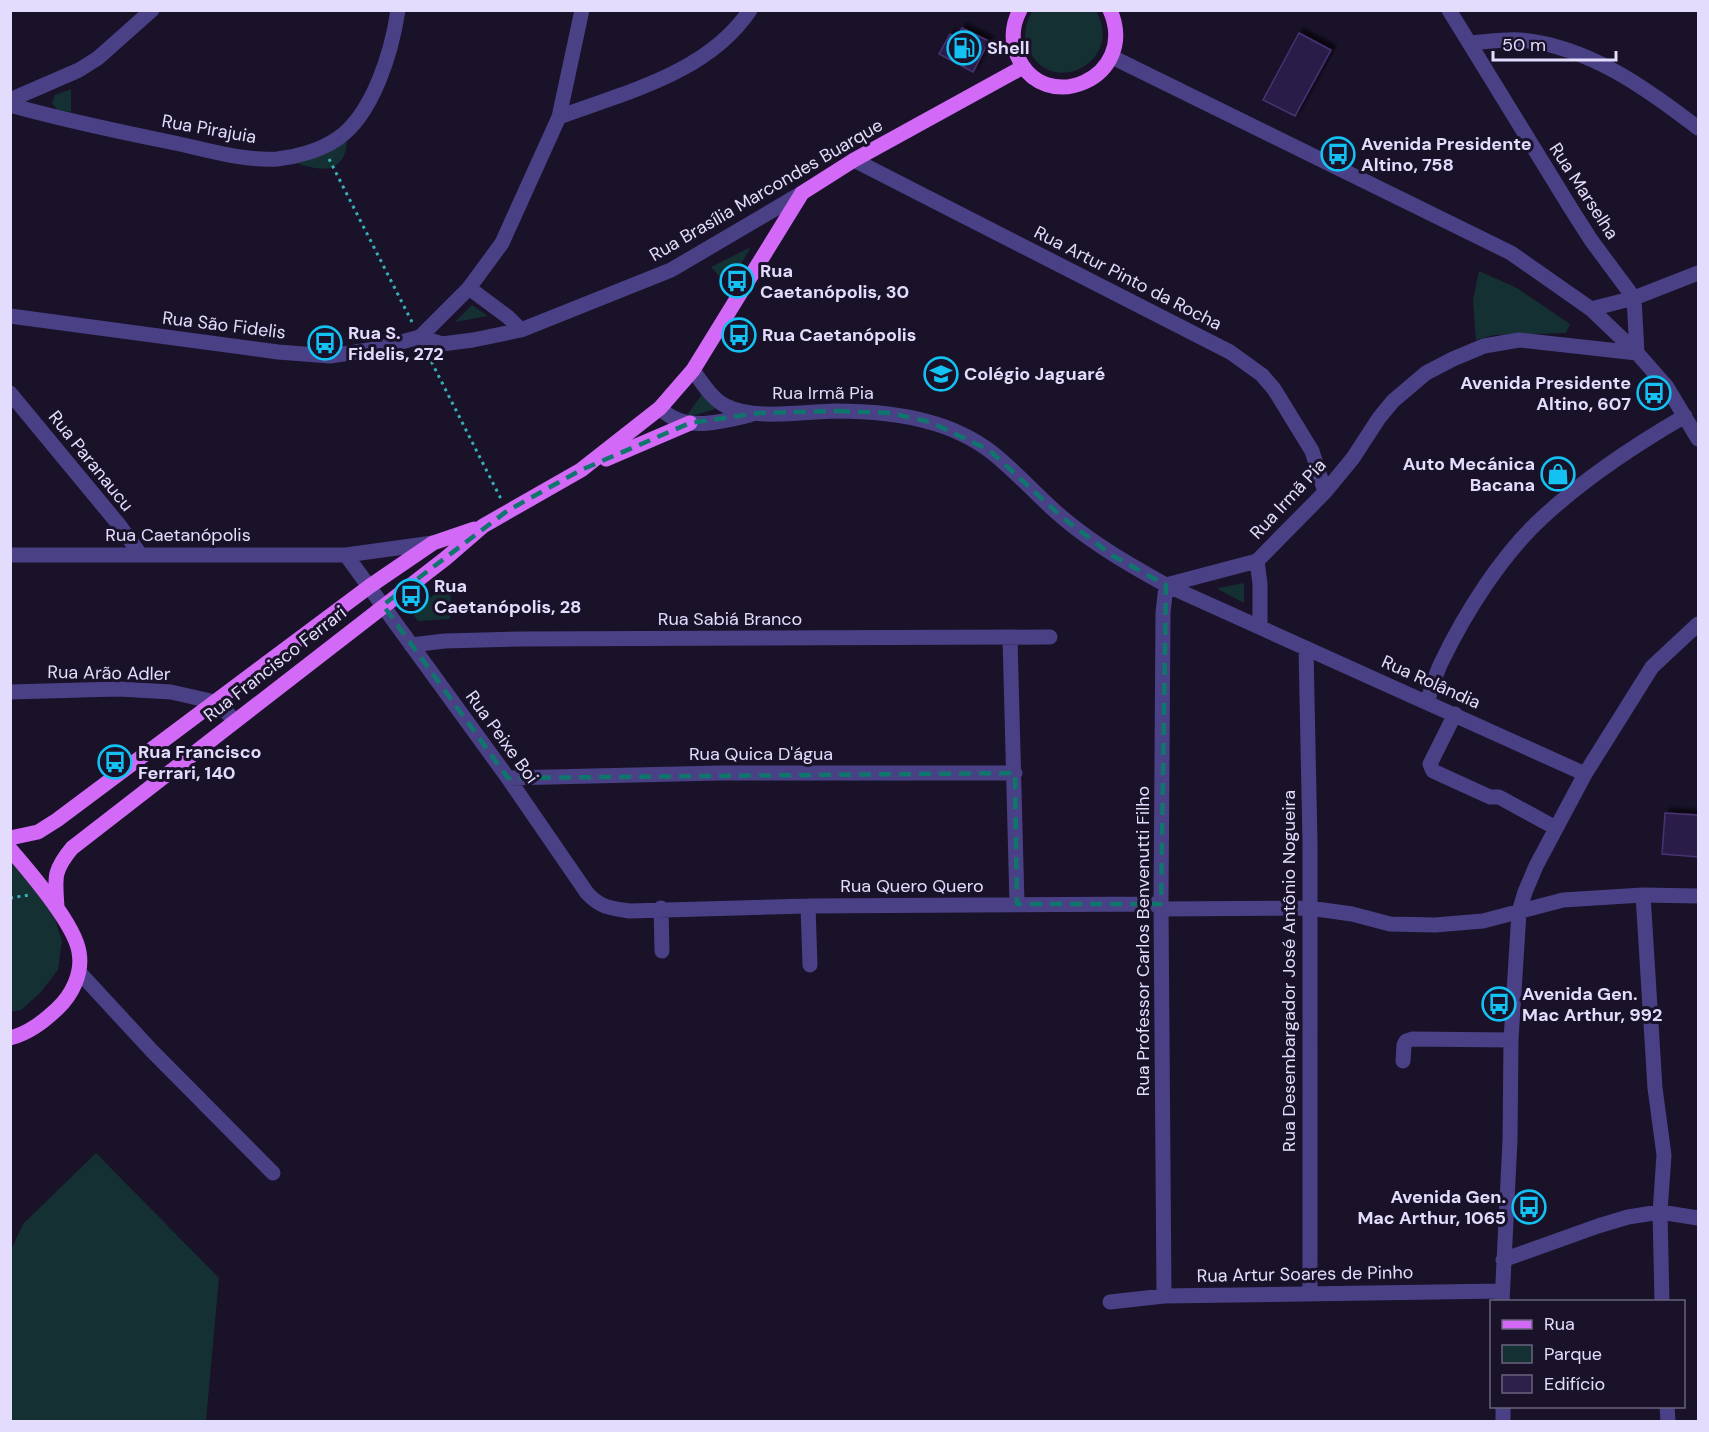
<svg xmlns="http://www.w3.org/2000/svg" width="1709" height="1432" viewBox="0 0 1709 1432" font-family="'DM Sans',sans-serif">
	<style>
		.green { fill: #153033 }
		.building { fill: #2c1f49; stroke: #473273; stroke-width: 1.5; filter: url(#shadow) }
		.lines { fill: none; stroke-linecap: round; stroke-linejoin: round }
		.path { stroke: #38aeb5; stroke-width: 3; stroke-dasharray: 3 4.5; stroke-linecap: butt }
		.minor { stroke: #4a4085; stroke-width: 15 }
		.major { stroke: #d269f7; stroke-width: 15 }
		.marked { fill: none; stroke: #0f766e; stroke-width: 4.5; stroke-dasharray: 12 8; stroke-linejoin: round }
		.labels { text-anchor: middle; stroke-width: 6; stroke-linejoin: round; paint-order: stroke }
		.poi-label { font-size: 18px; font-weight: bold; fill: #e3dcfd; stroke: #191229; text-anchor: start }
		.street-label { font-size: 18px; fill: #e3dcfd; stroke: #191229 }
	</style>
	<defs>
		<filter id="shadow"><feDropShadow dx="4.5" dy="-4.5" stdDeviation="1.5" flood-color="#0009"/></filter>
	</defs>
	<rect width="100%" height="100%" fill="#191229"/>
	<!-- green -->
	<path class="green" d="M1033 10 1096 11C1125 61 1052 99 1029 50 1022 37 1025 23 1033 10Z
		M71 89V112L57 110 52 103 55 95Z
		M347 136C347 173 325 173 296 163Z
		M751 247 728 286 711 267Z
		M1479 271 1517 288 1570 324 1566 333 1494 335 1476 340 1473 300Z
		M472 305 488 316 455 322Z
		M705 390 719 408 685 418Z
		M451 581 450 619 418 621 414 616 416 609Z
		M1244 583V603L1218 589 1219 588Z
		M10 857 52 910 62 941 58 970 40 993 21 1010 11 1012Z
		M96 1153 219 1278 206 1421H11V1250L23 1224Z"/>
	<!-- building -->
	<path class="building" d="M962 28 989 41 973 72 939 54 950 34 956 38Z
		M1299 33 1331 50 1295 116 1263 100Z
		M1665 813 1698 815V857L1662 854Z"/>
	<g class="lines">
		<!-- path -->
		<path class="path" d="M329 159 412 322
			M428 355 501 499
			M10 898 29 895"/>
		<!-- minor -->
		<path class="minor" d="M1449 10 1570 207 1591 240 1634 298
			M1469 43C1486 42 1504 39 1520 40 1589 46 1645 88 1698 128
			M1112 57 1511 253 1591 309 1637 353 1667 387 1698 439
			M10 100 79 70 98 58 152 10
			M10 105C63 120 116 131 170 142 205 149 241 161 277 159 297 157 321 150 337 139 373 115 392 51 398 10
			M559 117C626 92 708 73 750 10
			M854 160 1230 352 1262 375 1274 389 1312 451 1325 492
			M469 288 508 317 521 330
			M1591 309 1634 298 1698 273
			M10 316 278 352 330 356 375 349 420 337 469 288 502 243 559 117 582 10
			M420 337 442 344 473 340 521 330 671 270 802 193
			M693 370C702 383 712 399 726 406 753 420 804 412 834 411 866 411 898 413 929 422 949 427 973 438 990 451 1016 471 1038 497 1063 518 1095 545 1130 565 1166 585L1257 561 1325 492 1353 458 1379 418 1393 401 1426 373 1453 359 1484 346 1519 340 1637 353 1634 298
			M10 393 120 526 140 554
			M660 408C684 433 721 422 750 415
			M10 555H346L433 543
			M346 555 508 778 587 893C601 908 610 908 630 911L808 906 1161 904
			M1257 561 1260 584V627
			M1010 638 1017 904
			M411 645 445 641 518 639 1050 637
			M1306 648 1310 843V1293
			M10 692 119 689 171 692 215 702 235 720
			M1427 702C1432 689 1435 675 1441 663 1465 613 1502 554 1543 517 1585 478 1635 445 1685 416
			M1455 714 1430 764 1433 771 1490 797H1499L1556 828
			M508 778 719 773H1015
			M1643 895 1655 1088 1664 1155 1660 1212 1662 1302
			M808 906 810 965
			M661 908 662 951
			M1161 909 1309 908 1352 914 1390 924 1435 925 1483 921 1563 900 1643 895 1698 896
			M79 972 152 1051 273 1173
			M1403 1061 1404 1045 1406 1041 1412 1039 1511 1040
			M1503 1260 1598 1226 1628 1217 1660 1212 1698 1218
			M1164 1296 1161 904 1163 613 1166 585 1585 774
			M1110 1302 1164 1296 1502 1291
			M1502 1302 1510 1140 1511 1040 1519 912 1525 892 1536 866 1585 774 1652 667 1698 624
			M1503 1406V1422
			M1667 1406 1668 1422"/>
		<!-- major -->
		<path class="major" d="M1020 10C1012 25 1011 40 1017 55 1043 119 1140 78 1110 10
			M606 459 690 423
			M10 838 38 832 57 820 370 586 433 543 474 529
			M10 849C29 871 75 924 79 952 83 973 72 995 57 1009 43 1022 29 1033 10 1038
			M57 907C55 877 53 871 72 848L446 558 483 526 581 470 660 408 693 370 802 193 854 160 1023 67"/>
	</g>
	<!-- marked area -->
	<path class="marked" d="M838 411 890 413 930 422 989 450 1063 518 1113 556 1166 585 1161 904H1017L1015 773 508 778 383 605 507 511 581 470 690 423 759 413Z"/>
	<!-- icons -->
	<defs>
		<symbol id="fuel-ring" viewBox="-11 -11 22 22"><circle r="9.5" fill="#191229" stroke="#13c2f2" stroke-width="1.5"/><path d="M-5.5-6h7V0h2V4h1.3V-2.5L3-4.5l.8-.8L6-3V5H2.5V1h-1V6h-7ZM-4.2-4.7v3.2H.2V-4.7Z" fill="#13c2f2"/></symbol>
		<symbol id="bus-ring" viewBox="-11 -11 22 22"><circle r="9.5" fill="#191229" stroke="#13c2f2" stroke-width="1.5"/><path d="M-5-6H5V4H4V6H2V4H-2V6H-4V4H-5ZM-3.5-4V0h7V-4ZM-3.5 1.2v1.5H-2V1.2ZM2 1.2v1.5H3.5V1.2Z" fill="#13c2f2"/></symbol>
		<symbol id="school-ring" viewBox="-11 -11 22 22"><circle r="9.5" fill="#191229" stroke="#13c2f2" stroke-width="1.5"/><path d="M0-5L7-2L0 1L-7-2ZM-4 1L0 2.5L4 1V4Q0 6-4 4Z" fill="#13c2f2"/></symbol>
		<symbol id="shop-ring" viewBox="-11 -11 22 22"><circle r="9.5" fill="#191229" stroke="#13c2f2" stroke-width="1.5"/><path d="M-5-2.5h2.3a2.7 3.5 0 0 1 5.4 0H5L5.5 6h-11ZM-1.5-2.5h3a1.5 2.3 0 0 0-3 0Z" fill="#13c2f2"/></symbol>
	</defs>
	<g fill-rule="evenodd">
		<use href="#fuel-ring" x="945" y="29" width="38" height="38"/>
		<use href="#bus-ring" x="1319" y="135" width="38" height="38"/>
		<use href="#bus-ring" x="718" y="262" width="38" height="38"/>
		<use href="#bus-ring" x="720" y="316" width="38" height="38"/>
		<use href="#bus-ring" x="306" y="324" width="38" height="38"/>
		<use href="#school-ring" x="922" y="355" width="38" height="38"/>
		<use href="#bus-ring" x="1635" y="374" width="38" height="38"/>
		<use href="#shop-ring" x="1539" y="455" width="38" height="38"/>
		<use href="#bus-ring" x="392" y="577" width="38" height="38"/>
		<use href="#bus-ring" x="96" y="743" width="38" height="38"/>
		<use href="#bus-ring" x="1480" y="985" width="38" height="38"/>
		<use href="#bus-ring" x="1510" y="1188" width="38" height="38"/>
	</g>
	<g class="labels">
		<!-- poi labels -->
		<g class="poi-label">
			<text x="987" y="54">Shell</text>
			<text x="1361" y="150">Avenida Presidente<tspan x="1361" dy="21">Altino, 758</tspan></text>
			<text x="760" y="277">Rua<tspan x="760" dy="21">Caetanópolis, 30</tspan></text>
			<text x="348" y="339">Rua S.<tspan x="348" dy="21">Fidelis, 272</tspan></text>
			<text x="762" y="341">Rua Caetanópolis</text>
			<text x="964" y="380">Colégio Jaguaré</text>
			<text x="1631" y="389" text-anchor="end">Avenida Presidente<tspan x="1631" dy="21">Altino, 607</tspan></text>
			<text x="1535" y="470" text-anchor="end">Auto Mecánica<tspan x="1535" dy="21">Bacana</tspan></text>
			<text x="434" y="592">Rua<tspan x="434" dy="21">Caetanópolis, 28</tspan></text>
			<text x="138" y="758">Rua Francisco<tspan x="138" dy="21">Ferrari, 140</tspan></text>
			<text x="1522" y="1000">Avenida Gen.<tspan x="1522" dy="21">Mac Arthur, 992</tspan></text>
			<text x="1506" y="1203" text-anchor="end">Avenida Gen.<tspan x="1506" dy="21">Mac Arthur, 1065</tspan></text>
		</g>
		<!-- street labels -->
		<g class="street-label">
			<text transform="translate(209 129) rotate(10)" y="6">Rua Pirajuia</text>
			<text transform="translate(766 190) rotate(-30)" y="6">Rua Brasília Marcondes Buarque</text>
			<text transform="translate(1584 191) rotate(57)" y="6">Rua Marselha</text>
			<text transform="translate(1128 278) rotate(27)" y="6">Rua Artur Pinto da Rocha</text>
			<text transform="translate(224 325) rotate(7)" y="6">Rua São Fidelis</text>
			<text x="823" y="399">Rua Irmã Pia</text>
			<text transform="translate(91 461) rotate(51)" y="6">Rua Paranaucu</text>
			<text transform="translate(1288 499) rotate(-47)" y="6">Rua Irmã Pia</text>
			<text x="178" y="541">Rua Caetanópolis</text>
			<text x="730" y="625">Rua Sabiá Branco</text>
			<text transform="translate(275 664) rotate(-38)" y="6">Rua Francisco Ferrari</text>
			<text transform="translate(109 673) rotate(1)" y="6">Rua Arão Adler</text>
			<text transform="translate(1431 682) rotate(24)" y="6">Rua Rolândia</text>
			<text transform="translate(502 737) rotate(54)" y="6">Rua Peixe Boi</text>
			<text x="761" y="760">Rua Quica D'água</text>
			<text x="912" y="892">Rua Quero Quero</text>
			<text transform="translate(1143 941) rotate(-90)" y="6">Rua Professor Carlos Benvenutti Filho</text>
			<text transform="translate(1289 971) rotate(-90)" y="6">Rua Desembargador José Antônio Nogueira</text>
			<text transform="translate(1305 1274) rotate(-1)" y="6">Rua Artur Soares de Pinho</text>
		</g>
	</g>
	<!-- border -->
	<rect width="1709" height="1432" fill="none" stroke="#e3dcfd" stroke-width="24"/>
	<!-- legend -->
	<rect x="1490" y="1300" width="195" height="108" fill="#191229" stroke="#6a637e" stroke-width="1.5"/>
	<rect x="1502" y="1320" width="30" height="9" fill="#d269f7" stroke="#6a637e" stroke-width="1.5"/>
	<text x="1544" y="1330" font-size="18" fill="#e3dcfd">Rua</text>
	<rect x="1502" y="1345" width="30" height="18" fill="#153033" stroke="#6a637e" stroke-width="1.5"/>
	<text x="1544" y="1360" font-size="18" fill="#e3dcfd">Parque</text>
	<rect x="1502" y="1375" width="30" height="18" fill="#2c1f49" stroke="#6a637e" stroke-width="1.5"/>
	<text x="1544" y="1390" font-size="18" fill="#e3dcfd">Edifício</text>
	<!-- scale -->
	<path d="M1493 51v9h123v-9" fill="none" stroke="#e3dcfd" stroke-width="3"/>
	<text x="1502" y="51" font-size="18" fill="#e3dcfd" stroke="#191229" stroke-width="4.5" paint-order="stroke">50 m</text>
</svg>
